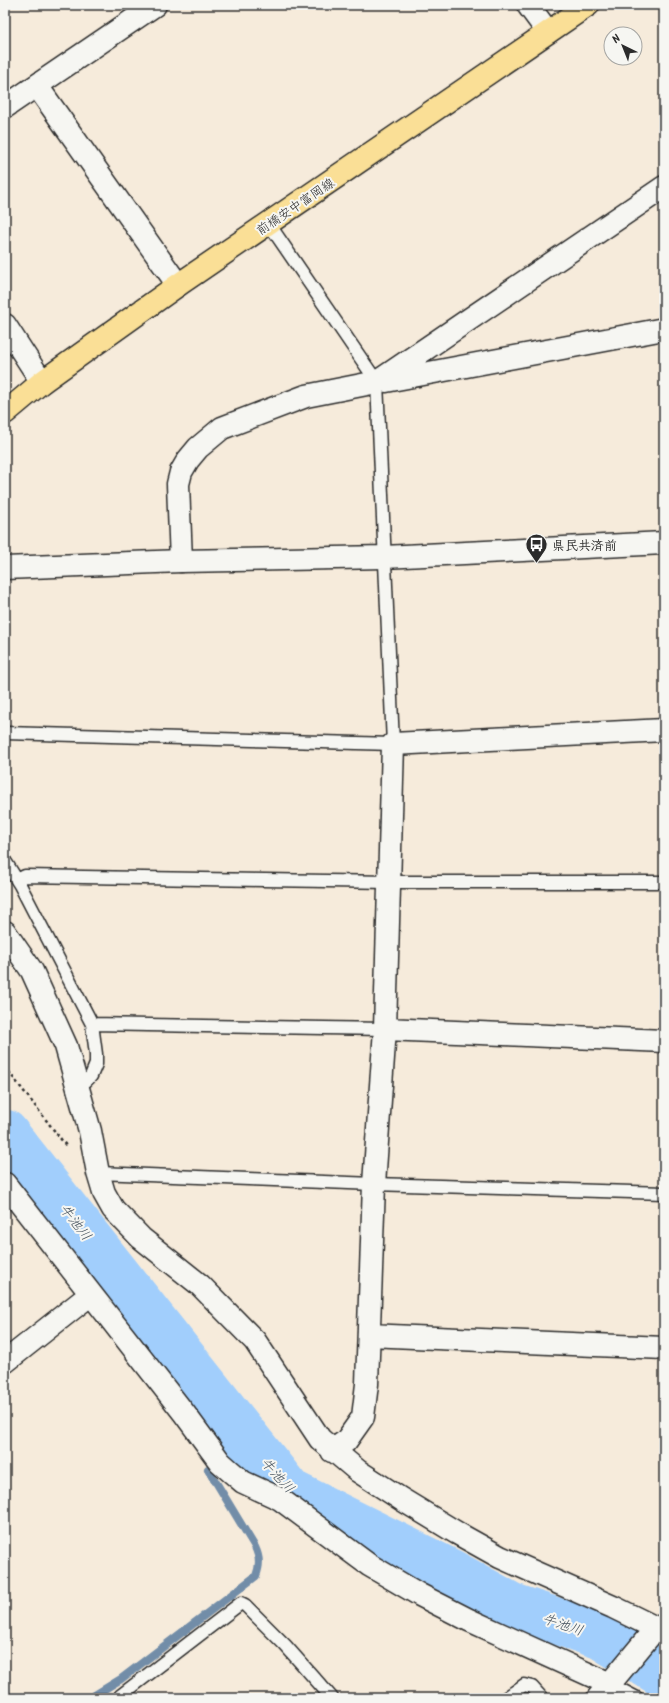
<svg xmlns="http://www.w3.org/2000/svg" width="669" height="1703" viewBox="0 0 669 1703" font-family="Kalam,'Klee One',sans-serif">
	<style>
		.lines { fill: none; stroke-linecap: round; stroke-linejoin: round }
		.stream { stroke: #728da8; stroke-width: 8 }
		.river { stroke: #a1cefc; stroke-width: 47 }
		.service-casing { stroke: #2b2b2b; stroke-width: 15 }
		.minor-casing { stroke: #2b2b2b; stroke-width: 25 }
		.tertiary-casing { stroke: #2b2b2b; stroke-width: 25 }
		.primary-casing { stroke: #2b2b2b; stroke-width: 25 }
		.path { stroke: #2b2b2b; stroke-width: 2.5; stroke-dasharray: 3 3; stroke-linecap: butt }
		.service { stroke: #f6f6f2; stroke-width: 12 }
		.minor { stroke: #f6f6f2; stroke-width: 22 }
		.tertiary { stroke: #f6f6f2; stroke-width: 22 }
		.primary { stroke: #fadf96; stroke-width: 22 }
		.labels { text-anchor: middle; stroke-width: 4; stroke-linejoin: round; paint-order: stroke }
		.street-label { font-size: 13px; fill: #2b2b2b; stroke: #f6f6f2 }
		.poi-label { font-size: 13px; font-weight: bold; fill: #2b2b2b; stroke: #f6f6f2; text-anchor: start }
		.water-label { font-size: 14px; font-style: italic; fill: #48545f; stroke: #f6f6f2 }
	</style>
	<rect width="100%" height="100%" fill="#f6ebdb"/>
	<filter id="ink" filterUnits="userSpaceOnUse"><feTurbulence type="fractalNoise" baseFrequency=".025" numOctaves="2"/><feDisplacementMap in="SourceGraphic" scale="8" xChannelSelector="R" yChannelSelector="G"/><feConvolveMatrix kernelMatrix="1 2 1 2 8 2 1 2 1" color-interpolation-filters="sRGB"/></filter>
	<g filter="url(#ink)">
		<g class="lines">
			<!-- stream -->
			<path class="stream" d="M90 1698 121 1679 256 1576C260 1565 260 1558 255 1547L208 1469"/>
			<!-- river -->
			<path class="river" d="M5 1133 289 1492 450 1572 511 1606 601 1636 664 1675"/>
			<defs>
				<path id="service" d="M5 733 393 744 377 382 269 224
					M5 861 20 885 92 1024 96 1054V1064L91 1076 86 1081 77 1085
					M17 880 25 876 390 882H664
					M92 1024 385 1029
					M98 1173 374 1184 664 1193
					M610 1684 637 1698
					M120 1696 241 1603 245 1605 285 1645 332 1698
					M506 1698 524 1685 532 1687 542 1698"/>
				<path id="minor" d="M37 86 178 285
					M5 107 155 5
					M5 325 42 382
					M386 381 664 329
					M181 561 178 484 181 472 188 460 198 448 222 428 306 396 377 382 664 187
					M5 932 32 971 66 1046 90 1131 98 1173 104 1193 113 1209 141 1238 200 1285 255 1341 320 1439 358 1471 401 1499 457 1533 500 1557 613 1607 664 1632
					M385 1029 664 1041
					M5 1184 184 1413 220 1462 229 1470 243 1482 280 1499 369 1565 420 1595 469 1620 610 1684
					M369 1335 664 1348
					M5 1362 91 1294
					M332 1451 346 1441 363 1417 367 1384 374 1184 385 1029 393 744 664 730
					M598 1698 656 1628"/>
				<path id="tertiary" d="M528 5 548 32
					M5 568 181 561 384 557 664 543"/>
				<path id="primary" d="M5 413 42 382 178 285 588 5"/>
			</defs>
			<!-- service casing -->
			<use href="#service" class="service-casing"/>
			<!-- minor casing -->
			<use href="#minor" class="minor-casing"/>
			<!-- tertiary casing -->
			<use href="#tertiary" class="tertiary-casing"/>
			<!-- primary casing -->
			<use href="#primary" class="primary-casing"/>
			<!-- path -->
			<path class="path" d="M5 1067 67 1147"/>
			<!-- service -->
			<use href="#service" class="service"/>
			<!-- minor -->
			<use href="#minor" class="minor"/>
			<!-- tertiary -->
			<use href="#tertiary" class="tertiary"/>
			<!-- primary -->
			<use href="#primary" class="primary"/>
		</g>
	</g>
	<!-- icons -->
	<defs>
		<symbol id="bus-pin" viewBox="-11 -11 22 30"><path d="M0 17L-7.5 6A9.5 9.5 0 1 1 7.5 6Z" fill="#2b2b2b" stroke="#f6f6f2"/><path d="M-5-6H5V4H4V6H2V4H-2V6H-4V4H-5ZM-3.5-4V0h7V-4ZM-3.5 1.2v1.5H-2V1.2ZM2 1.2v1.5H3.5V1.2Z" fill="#fff"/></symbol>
	</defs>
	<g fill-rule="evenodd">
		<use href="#bus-pin" x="524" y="532" width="25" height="34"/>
	</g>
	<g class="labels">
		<!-- street labels -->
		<g class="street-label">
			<text transform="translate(295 206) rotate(-34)" y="5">前橋安中富岡線</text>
		</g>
		<!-- poi labels -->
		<g class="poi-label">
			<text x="552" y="550">県民共済前</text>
		</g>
		<!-- water labels -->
		<g class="water-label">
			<text transform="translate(76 1222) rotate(52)" y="5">牛池川</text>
			<text transform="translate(278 1475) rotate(48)" y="5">牛池川</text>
			<text transform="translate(563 1624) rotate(19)" y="5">牛池川</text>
		</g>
	</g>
	<!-- margin -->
	<rect width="669" height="1703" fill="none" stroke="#f6f6f2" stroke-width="20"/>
	<rect x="10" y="10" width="649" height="1683" fill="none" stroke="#2b2b2b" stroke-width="1.5" filter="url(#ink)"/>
	<!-- north arrow -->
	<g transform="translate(623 46) rotate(317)"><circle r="19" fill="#f6f6f2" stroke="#a5a5a2"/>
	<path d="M0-3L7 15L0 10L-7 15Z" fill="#2b2b2b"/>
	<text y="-6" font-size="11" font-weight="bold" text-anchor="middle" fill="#2b2b2b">N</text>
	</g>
</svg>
